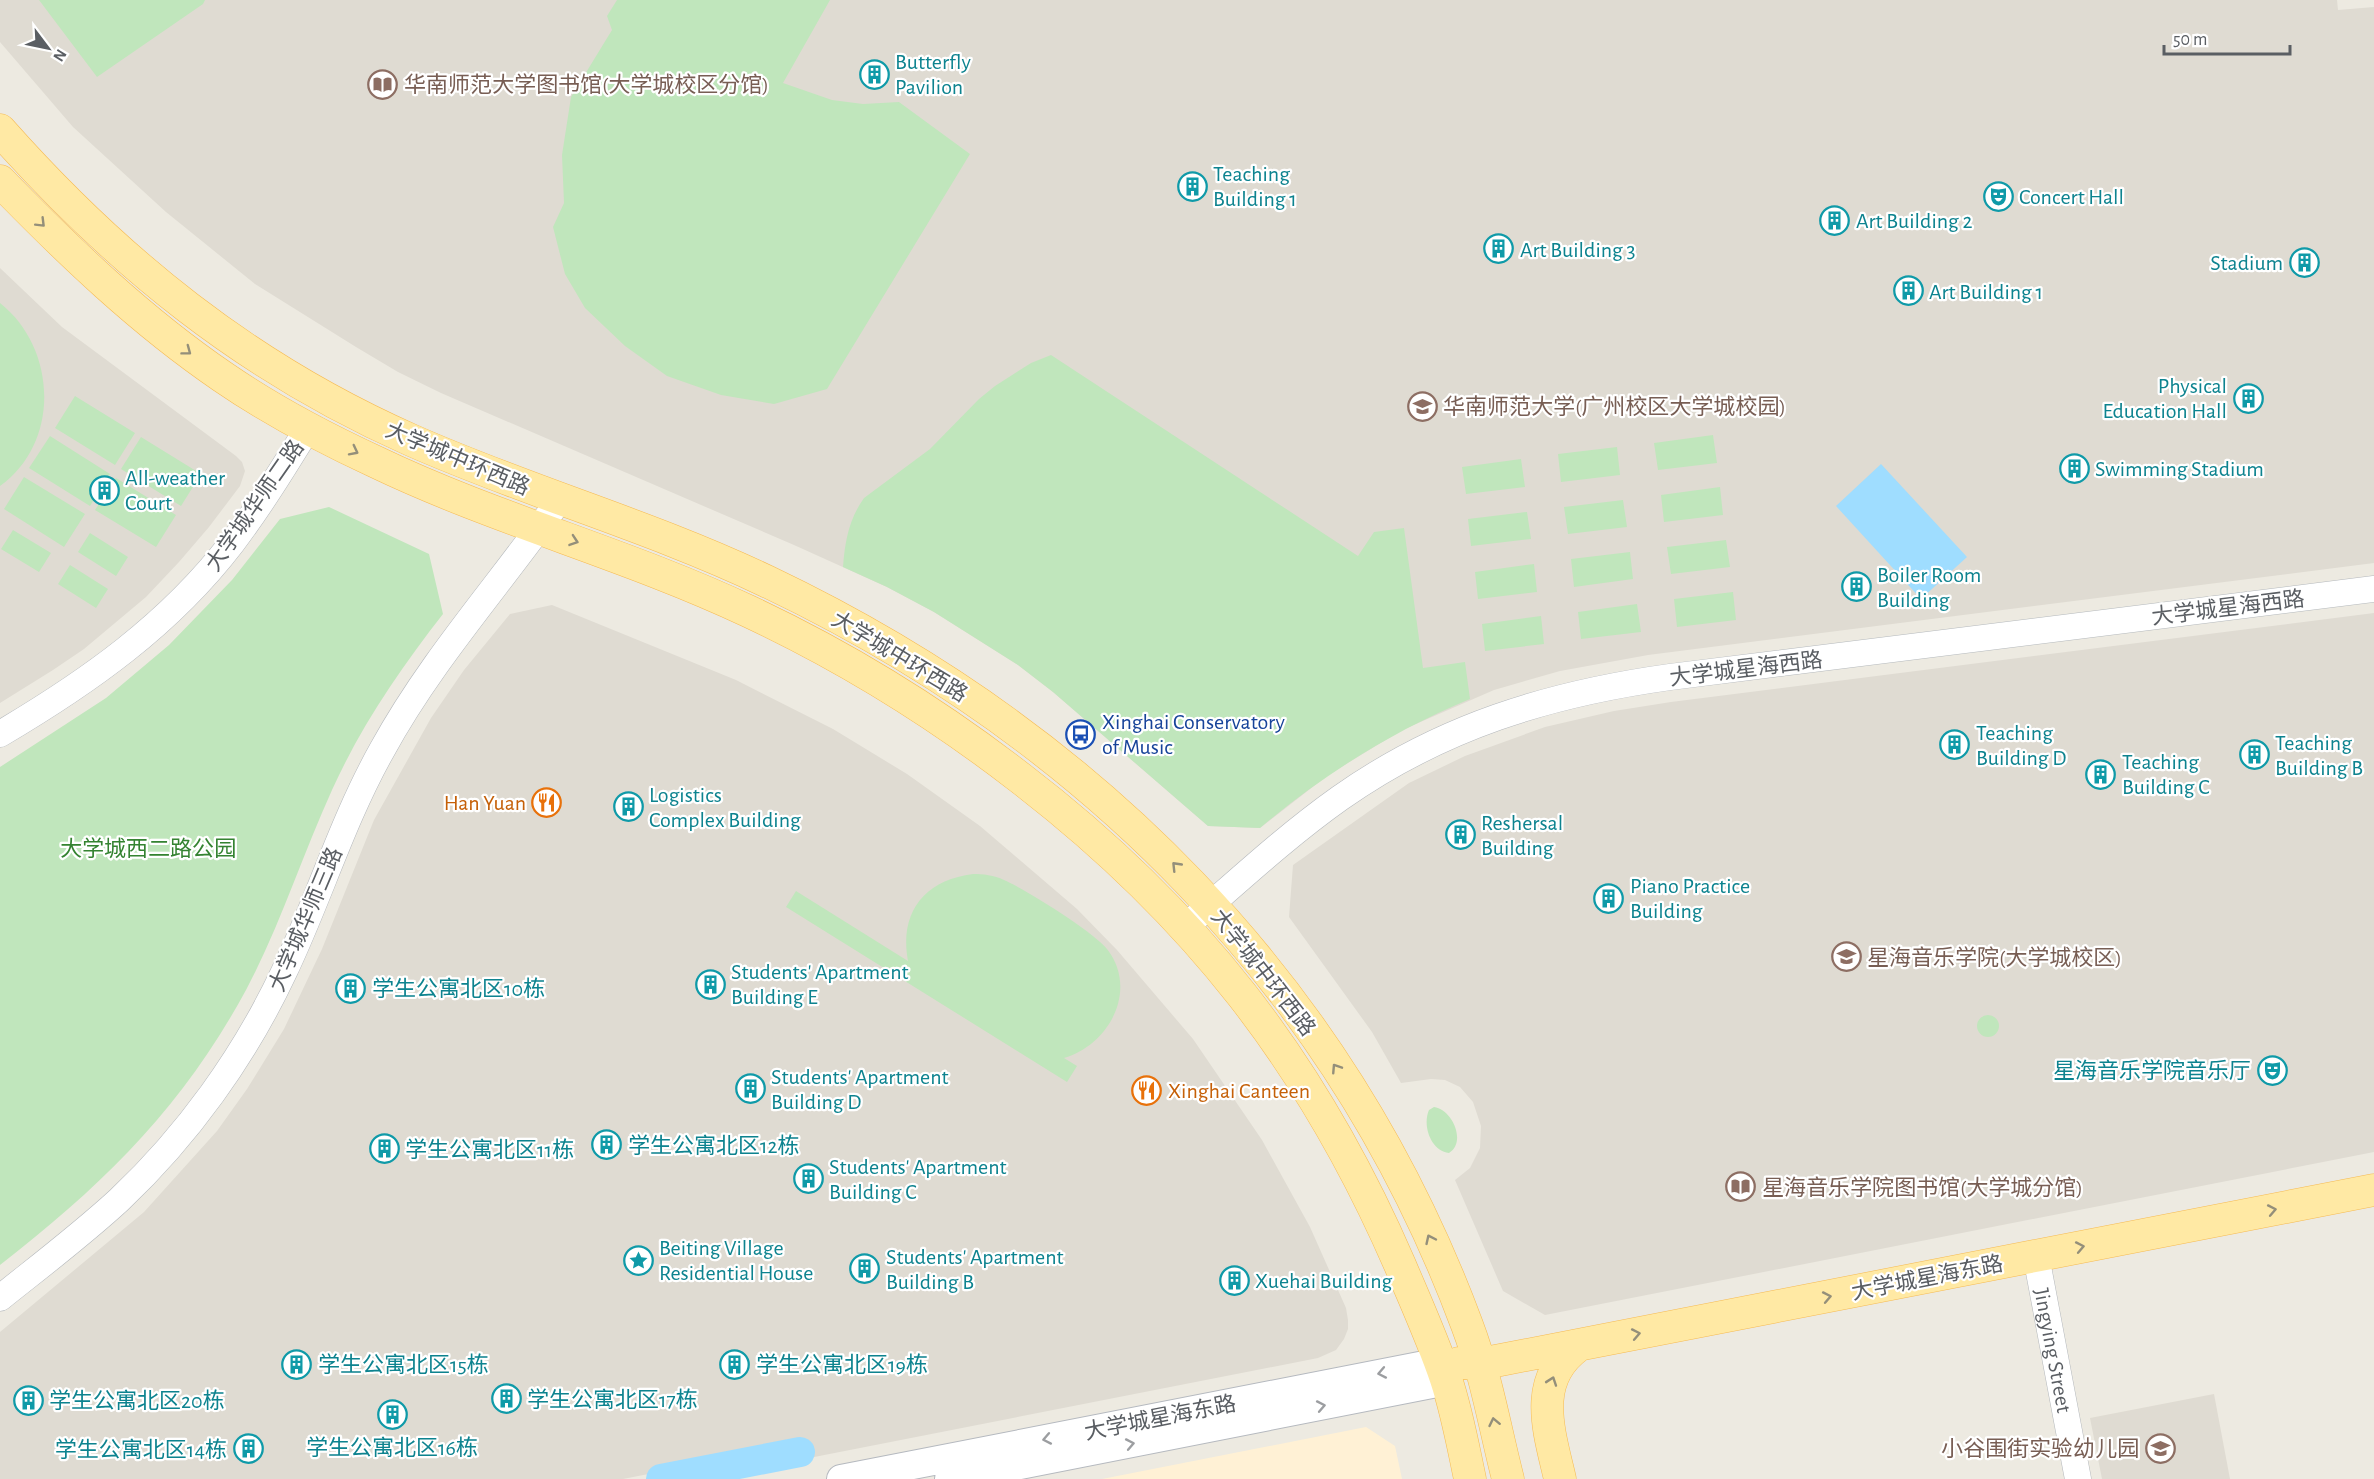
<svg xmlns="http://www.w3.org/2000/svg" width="2374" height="1479" viewBox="0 0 2374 1479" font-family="'Alegreya Sans','Noto Sans SC',sans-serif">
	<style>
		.commercial { fill: #fff1d5 }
		.education { fill: #dfdbd2 }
		.green { fill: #c0e6bc }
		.water { fill: #9fddff }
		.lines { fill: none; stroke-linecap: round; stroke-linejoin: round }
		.river { stroke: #9fddff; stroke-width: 30 }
		.tertiary-casing { stroke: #b4b8bc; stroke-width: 27 }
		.secondary-casing { stroke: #b5b9bf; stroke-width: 30 }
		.primary-casing { stroke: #f6ba52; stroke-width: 33 }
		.tertiary { stroke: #fff; stroke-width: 26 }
		.secondary { stroke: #fff; stroke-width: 28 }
		.primary { stroke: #ffe9a4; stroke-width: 32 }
		.oneway { stroke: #948f7a }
		.oneway2 { stroke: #9c9ea1 }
		.labels { text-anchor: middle; stroke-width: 4.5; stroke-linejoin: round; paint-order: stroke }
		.culture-label { font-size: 22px; fill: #0d838f; stroke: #fff; text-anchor: start }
		.education-label { font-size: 22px; fill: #785e54; stroke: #fff; text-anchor: start }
		.street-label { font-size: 22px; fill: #5a5e63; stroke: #fff }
		.transit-label { font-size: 22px; fill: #164399; stroke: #fff; text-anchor: start }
		.food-label { font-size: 22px; fill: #c56008; stroke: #fff; text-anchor: end }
		.park-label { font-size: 22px; fill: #348331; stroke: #fff }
	</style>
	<rect width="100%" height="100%" fill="#edeae1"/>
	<!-- commercial -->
	<path class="commercial" d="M1366 1427 1395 1446 1402 1479H1102Z"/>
	<!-- education -->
	<path class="education" d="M0 0H2337L2338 10 2374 7V563L1648 655 1560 671 1494 690 1402 730 1328 775 1260 828 1208 826 1053 692 1018 665 934 612 887 587 794 545 441 393 398 372 356 347 255 284 166 212 73 127 0 42Z
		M0 268 62 327 236 456 242 462 245 471 240 486 209 527 179 562 146 597 84 649 53 670 0 703Z
		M552 605 736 680 833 729 907 774 980 826 1077 909 1117 950 1193 1039 1262 1140 1310 1227 1346 1308 1348 1320V1329L1344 1339 1336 1350 1318 1358 804 1459 801 1444 623 1479H0V1332L144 1212 217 1131 247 1089 284 1029 322 949 374 820 431 718 464 670 510 614Z
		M2374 613V1152L1545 1315 1503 1291 1455 1180 1470 1168 1480 1148 1481 1126 1473 1102 1460 1087 1445 1080 1431 1079 1401 1083 1372 1032 1289 917 1293 865 1409 783 1465 756 1545 727 1614 711 1671 702Z
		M2214 1394 2230 1479H2102L2090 1418Z"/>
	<!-- green -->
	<path class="green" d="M39 0H205L203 4 97 77Z
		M617 0H830L783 83 832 100 863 104 899 102 970 154 827 389 774 404 721 395 667 376 625 346 585 308 565 274 553 227 564 203 562 155 571 97 612 30 607 16Z
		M0 303C57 348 61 442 0 486Z
		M1051 355 1358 556 1374 532 1404 528 1423 668 1465 662 1470 699C1393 731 1324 774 1260 828L1208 826 1053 692 1018 665 934 612 887 587 843 567C845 541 849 519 864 498L930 449 979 399 995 386 1031 363Z
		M75 396 135 433 115 465 55 428Z
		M1713 435 1717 463 1658 470 1654 443Z
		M50 436 110 474 90 506 29 468Z
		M141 437 201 474 181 506 121 469Z
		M1617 447 1620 475 1561 482 1558 454Z
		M1521 459 1525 487 1466 494 1462 467Z
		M24 477 85 514 64 547 4 509Z
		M116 478 176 515 156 547 95 510Z
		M1720 487 1723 515 1664 522 1661 495Z
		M1623 500 1627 527 1568 534 1564 507Z
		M329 507 429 554 443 614C400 669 361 726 332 790 302 856 280 926 246 990 182 1108 104 1184 0 1265V767L106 698 169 645 232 580 280 519Z
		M1527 512 1531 539 1471 546 1468 519Z
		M13 530 51 553 39 572 1 549Z
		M90 533 128 557 116 576 78 552Z
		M1726 540 1730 567 1671 574 1667 547Z
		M1630 552 1633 579 1574 587 1571 559Z
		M1534 564 1537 592 1478 599 1475 572Z
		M70 565 108 589 96 608 58 584Z
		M1733 592 1736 620 1677 627 1674 599Z
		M1637 604 1641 632 1581 639 1578 612Z
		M1541 616 1544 644 1485 651 1482 624Z
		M973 874C983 874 994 875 1004 880 1025 889 1094 932 1107 949 1139 990 1109 1045 1064 1058L1077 1066 1067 1082 786 907 796 891 908 961C899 913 924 880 973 874Z
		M1977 1026a11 11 0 1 1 22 0a11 11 0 1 1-22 0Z
		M1434 1107C1452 1109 1467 1142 1449 1153 1431 1151 1422 1126 1429 1110Z"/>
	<!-- water -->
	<path class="water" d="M1881 464 1967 557 1921 599 1836 506Z"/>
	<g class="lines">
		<!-- river -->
		<path class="river" d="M661 1479 800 1452"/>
		<defs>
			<g id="tertiary">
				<path d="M0 734C88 682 169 625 232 543 260 506 284 467 308 428"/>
				<path d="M1185 927C1236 883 1285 837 1340 798 1441 727 1548 694 1670 677L2374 589"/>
				<path id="s1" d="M2036 1256 2078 1479"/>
				<path d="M0 1298C40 1266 81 1235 119 1200 187 1136 244 1057 284 972 319 899 342 821 382 750 431 660 501 583 560 499"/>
			</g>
			<path id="secondary" d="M841 1479 1440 1362
				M949 1479 1447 1381"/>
			<path id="primary" d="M0 130C118 263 248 368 411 440 528 492 651 526 766 581 1090 735 1341 986 1467 1325 1486 1375 1495 1428 1508 1479
				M0 181C69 252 141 321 223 377 271 410 324 438 376 462 497 520 627 554 748 611 844 656 935 712 1019 777 1194 911 1312 1062 1400 1265 1416 1303 1433 1340 1446 1379 1457 1412 1463 1446 1470 1479
				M1459 1363 1480 1364 2374 1190
				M1560 1479C1549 1431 1531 1380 1578 1346"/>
		</defs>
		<!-- tertiary casing -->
		<use href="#tertiary" class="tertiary-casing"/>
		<!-- secondary casing -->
		<use href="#secondary" class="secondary-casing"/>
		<!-- primary casing -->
		<use href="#primary" class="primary-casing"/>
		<!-- tertiary -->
		<use href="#tertiary" class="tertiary"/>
		<!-- secondary -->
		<use href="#secondary" class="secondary"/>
		<!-- primary -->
		<use href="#primary" class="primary"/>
	</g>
	<!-- one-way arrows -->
	<defs><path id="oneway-chevron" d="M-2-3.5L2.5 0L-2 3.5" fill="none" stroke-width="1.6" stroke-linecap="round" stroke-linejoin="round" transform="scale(1.5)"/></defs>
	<g class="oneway">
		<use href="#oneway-chevron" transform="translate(41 223) rotate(45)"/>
		<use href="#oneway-chevron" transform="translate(187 351) rotate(37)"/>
		<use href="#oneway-chevron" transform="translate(354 451) rotate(27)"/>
		<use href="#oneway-chevron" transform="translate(574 541) rotate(19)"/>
		<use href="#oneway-chevron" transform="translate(1176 866) rotate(-134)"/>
		<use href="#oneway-chevron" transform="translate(1336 1068) rotate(-123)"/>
		<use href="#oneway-chevron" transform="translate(2272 1210) rotate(-11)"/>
		<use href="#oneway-chevron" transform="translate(1430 1239) rotate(-115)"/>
		<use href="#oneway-chevron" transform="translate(2080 1247) rotate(-11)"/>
		<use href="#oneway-chevron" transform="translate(1827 1297) rotate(-11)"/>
		<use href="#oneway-chevron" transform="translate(1636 1334) rotate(-11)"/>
		<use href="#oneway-chevron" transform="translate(1552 1381) rotate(-71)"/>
		<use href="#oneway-chevron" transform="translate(1494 1422) rotate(-102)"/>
	</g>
	<g class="oneway2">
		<use href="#oneway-chevron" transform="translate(1382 1373) rotate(169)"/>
		<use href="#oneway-chevron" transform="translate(1321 1406) rotate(-11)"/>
		<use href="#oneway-chevron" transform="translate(1047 1439) rotate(169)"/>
		<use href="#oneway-chevron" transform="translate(1130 1444) rotate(-11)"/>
	</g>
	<!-- icons -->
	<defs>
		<symbol id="building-ring" viewBox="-11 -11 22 22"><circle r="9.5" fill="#fff" stroke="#0f9aa8" stroke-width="1.5"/><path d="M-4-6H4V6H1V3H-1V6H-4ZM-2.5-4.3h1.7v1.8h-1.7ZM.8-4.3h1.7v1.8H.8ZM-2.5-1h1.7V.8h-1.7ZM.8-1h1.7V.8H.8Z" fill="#0f9aa8"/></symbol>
		<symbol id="library-ring" viewBox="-11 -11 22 22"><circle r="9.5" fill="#fff" stroke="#8d6e63" stroke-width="1.5"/><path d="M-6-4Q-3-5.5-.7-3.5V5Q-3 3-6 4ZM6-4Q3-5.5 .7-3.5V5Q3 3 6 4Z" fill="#8d6e63"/></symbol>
		<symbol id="theatre-ring" viewBox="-11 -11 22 22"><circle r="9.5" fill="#fff" stroke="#0f9aa8" stroke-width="1.5"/><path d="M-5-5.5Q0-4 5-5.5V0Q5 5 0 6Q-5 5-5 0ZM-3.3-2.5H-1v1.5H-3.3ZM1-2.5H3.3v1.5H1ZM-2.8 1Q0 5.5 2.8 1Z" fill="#0f9aa8"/></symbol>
		<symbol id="university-ring" viewBox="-11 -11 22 22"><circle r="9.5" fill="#fff" stroke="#8d6e63" stroke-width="1.5"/><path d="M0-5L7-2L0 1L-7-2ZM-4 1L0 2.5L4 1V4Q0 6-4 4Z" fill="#8d6e63"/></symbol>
		<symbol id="bus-ring" viewBox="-11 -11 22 22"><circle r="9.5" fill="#fff" stroke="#1a4fb4" stroke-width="1.5"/><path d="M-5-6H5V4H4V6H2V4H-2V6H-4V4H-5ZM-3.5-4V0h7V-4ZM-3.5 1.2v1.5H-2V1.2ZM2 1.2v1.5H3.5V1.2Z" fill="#1a4fb4"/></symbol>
		<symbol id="restaurant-ring" viewBox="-11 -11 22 22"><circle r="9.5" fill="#fff" stroke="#e8710a" stroke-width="1.5"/><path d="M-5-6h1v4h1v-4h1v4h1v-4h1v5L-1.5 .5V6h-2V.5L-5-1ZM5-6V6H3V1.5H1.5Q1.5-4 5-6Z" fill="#e8710a"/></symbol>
		<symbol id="sight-ring" viewBox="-11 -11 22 22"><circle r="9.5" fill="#fff" stroke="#0f9aa8" stroke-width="1.5"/><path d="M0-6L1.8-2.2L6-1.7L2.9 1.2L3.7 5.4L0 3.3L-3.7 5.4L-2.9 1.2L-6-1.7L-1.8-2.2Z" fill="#0f9aa8"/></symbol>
		<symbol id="school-ring" viewBox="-11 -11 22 22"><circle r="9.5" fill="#fff" stroke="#8d6e63" stroke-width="1.5"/><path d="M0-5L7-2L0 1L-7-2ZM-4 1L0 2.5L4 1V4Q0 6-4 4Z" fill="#8d6e63"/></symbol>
	</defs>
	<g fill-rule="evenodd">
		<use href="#building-ring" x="858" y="58" width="33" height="33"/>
		<use href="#library-ring" x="366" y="68" width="33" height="33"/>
		<use href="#building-ring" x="1176" y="170" width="33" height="33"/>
		<use href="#theatre-ring" x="1982" y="180" width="33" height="33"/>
		<use href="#building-ring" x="1818" y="204" width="33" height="33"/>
		<use href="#building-ring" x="1482" y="232" width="33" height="33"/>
		<use href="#building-ring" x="2288" y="246" width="33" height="33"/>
		<use href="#building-ring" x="1892" y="274" width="33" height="33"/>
		<use href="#building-ring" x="2232" y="382" width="33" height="33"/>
		<use href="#university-ring" x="1406" y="390" width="33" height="33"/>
		<use href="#building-ring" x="2058" y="452" width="33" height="33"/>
		<use href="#building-ring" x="88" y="474" width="33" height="33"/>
		<use href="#building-ring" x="1840" y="570" width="33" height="33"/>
		<use href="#bus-ring" x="1064" y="718" width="33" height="33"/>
		<use href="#building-ring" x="1938" y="728" width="33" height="33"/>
		<use href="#building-ring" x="2238" y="738" width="33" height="33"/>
		<use href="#building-ring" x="2084" y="758" width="33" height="33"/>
		<use href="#restaurant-ring" x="530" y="786" width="33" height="33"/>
		<use href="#building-ring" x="612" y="790" width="33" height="33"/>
		<use href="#building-ring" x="1444" y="818" width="33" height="33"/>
		<use href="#building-ring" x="1592" y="882" width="33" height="33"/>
		<use href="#university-ring" x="1830" y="940" width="33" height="33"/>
		<use href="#building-ring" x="694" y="968" width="33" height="33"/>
		<use href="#building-ring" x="334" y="972" width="33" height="33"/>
		<use href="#theatre-ring" x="2256" y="1054" width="33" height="33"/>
		<use href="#building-ring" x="734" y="1072" width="33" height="33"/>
		<use href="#restaurant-ring" x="1130" y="1074" width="33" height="33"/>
		<use href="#building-ring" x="590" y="1128" width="33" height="33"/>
		<use href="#building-ring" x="368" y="1132" width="33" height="33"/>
		<use href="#building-ring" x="792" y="1162" width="33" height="33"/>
		<use href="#library-ring" x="1724" y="1170" width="33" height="33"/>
		<use href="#sight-ring" x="622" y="1244" width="33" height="33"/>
		<use href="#building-ring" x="848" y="1252" width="33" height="33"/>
		<use href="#building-ring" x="1218" y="1264" width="33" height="33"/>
		<use href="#building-ring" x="280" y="1348" width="33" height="33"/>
		<use href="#building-ring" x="718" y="1348" width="33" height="33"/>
		<use href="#building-ring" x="490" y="1382" width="33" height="33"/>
		<use href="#building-ring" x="12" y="1384" width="33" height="33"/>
		<use href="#building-ring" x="376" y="1398" width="33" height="33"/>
		<use href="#school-ring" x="2144" y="1432" width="33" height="33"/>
		<use href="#building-ring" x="232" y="1432" width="33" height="33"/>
	</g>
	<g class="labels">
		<!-- culture labels -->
		<g class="culture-label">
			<text x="895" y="69">Butterfly<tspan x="895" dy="25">Pavilion</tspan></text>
			<text x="1213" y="181">Teaching<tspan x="1213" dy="25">Building 1</tspan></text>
			<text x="2019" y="204">Concert Hall</text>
			<text x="1856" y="228">Art Building 2</text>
			<text x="1520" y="257">Art Building 3</text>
			<text x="2283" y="270" text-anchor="end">Stadium</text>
			<text x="1929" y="299">Art Building 1</text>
			<text x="2227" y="393" text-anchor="end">Physical<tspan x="2227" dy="25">Education Hall</tspan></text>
			<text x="2095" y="476">Swimming Stadium</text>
			<text x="125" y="485">All-weather<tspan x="125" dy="25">Court</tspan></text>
			<text x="1877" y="582">Boiler Room<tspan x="1877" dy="25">Building</tspan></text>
			<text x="1976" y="740">Teaching<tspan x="1976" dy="25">Building D</tspan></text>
			<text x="2275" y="750">Teaching<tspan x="2275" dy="25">Building B</tspan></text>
			<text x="2122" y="769">Teaching<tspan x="2122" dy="25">Building C</tspan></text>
			<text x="649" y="802">Logistics<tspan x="649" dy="25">Complex Building</tspan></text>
			<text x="1481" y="830">Reshersal<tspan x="1481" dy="25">Building</tspan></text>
			<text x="1630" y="893">Piano Practice<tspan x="1630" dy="25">Building</tspan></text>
			<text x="731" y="979">Students' Apartment<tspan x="731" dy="25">Building E</tspan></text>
			<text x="372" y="996">学生公寓北区10栋</text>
			<text x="2251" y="1078" text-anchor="end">星海音乐学院音乐厅</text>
			<text x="771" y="1084">Students' Apartment<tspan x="771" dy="25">Building D</tspan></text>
			<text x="628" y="1153">学生公寓北区12栋</text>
			<text x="405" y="1157">学生公寓北区11栋</text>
			<text x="829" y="1174">Students' Apartment<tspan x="829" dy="25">Building C</tspan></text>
			<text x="659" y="1255">Beiting Village<tspan x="659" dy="25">Residential House</tspan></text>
			<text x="886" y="1264">Students' Apartment<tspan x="886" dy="25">Building B</tspan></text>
			<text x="1255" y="1288">Xuehai Building</text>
			<text x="318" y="1372">学生公寓北区15栋</text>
			<text x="756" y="1372">学生公寓北区19栋</text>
			<text x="527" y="1407">学生公寓北区17栋</text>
			<text x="49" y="1408">学生公寓北区20栋</text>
			<text x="392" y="1455" text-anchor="middle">学生公寓北区16栋</text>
			<text x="227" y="1457" text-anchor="end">学生公寓北区14栋</text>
		</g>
		<!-- education labels -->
		<g class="education-label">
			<text x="404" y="92">华南师范大学图书馆(大学城校区分馆)</text>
			<text x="1443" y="414">华南师范大学(广州校区大学城校园)</text>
			<text x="1867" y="965">星海音乐学院(大学城校区)</text>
			<text x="1762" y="1195">星海音乐学院图书馆(大学城分馆)</text>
			<text x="2139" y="1456" text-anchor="end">小谷围街实验幼儿园</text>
		</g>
		<!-- street labels -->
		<g class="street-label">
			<text transform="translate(458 458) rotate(23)" y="8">大学城中环西路</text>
			<text transform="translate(254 505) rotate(-55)" y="8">大学城华师二路</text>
			<text transform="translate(2228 607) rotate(-7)" y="8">大学城星海西路</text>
			<text transform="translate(900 656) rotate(31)" y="8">大学城中环西路</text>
			<text transform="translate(1746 668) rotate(-7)" y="8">大学城星海西路</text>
			<text transform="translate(305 919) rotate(-67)" y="8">大学城华师三路</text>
			<text transform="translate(1264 972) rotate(52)" y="8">大学城中环西路</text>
			<text transform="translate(1927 1277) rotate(-11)" y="8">大学城星海东路</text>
			<text dy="8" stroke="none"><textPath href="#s1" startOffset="96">Jingying Street</textPath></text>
			<text transform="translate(1160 1417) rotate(-11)" y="8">大学城星海东路</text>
		</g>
		<!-- transit labels -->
		<g class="transit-label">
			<text x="1102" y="729">Xinghai Conservatory<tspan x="1102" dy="25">of Music</tspan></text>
		</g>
		<!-- food labels -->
		<g class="food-label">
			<text x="526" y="810">Han Yuan</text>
			<text x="1168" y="1098" text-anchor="start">Xinghai Canteen</text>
		</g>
		<!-- park labels -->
		<g class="park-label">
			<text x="148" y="856">大学城西二路公园</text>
		</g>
	</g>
	<!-- north arrow -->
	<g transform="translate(48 48) rotate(122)" stroke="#ffffff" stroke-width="4.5" paint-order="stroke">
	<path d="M0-4.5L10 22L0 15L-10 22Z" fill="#5a5e63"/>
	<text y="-9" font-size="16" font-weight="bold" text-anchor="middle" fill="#5a5e63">N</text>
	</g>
	<!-- scale -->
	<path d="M2164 45v9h126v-9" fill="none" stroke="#5a5e63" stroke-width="3"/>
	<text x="2173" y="45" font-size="18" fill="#5a5e63" stroke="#ffffff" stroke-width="4.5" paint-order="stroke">50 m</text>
</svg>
